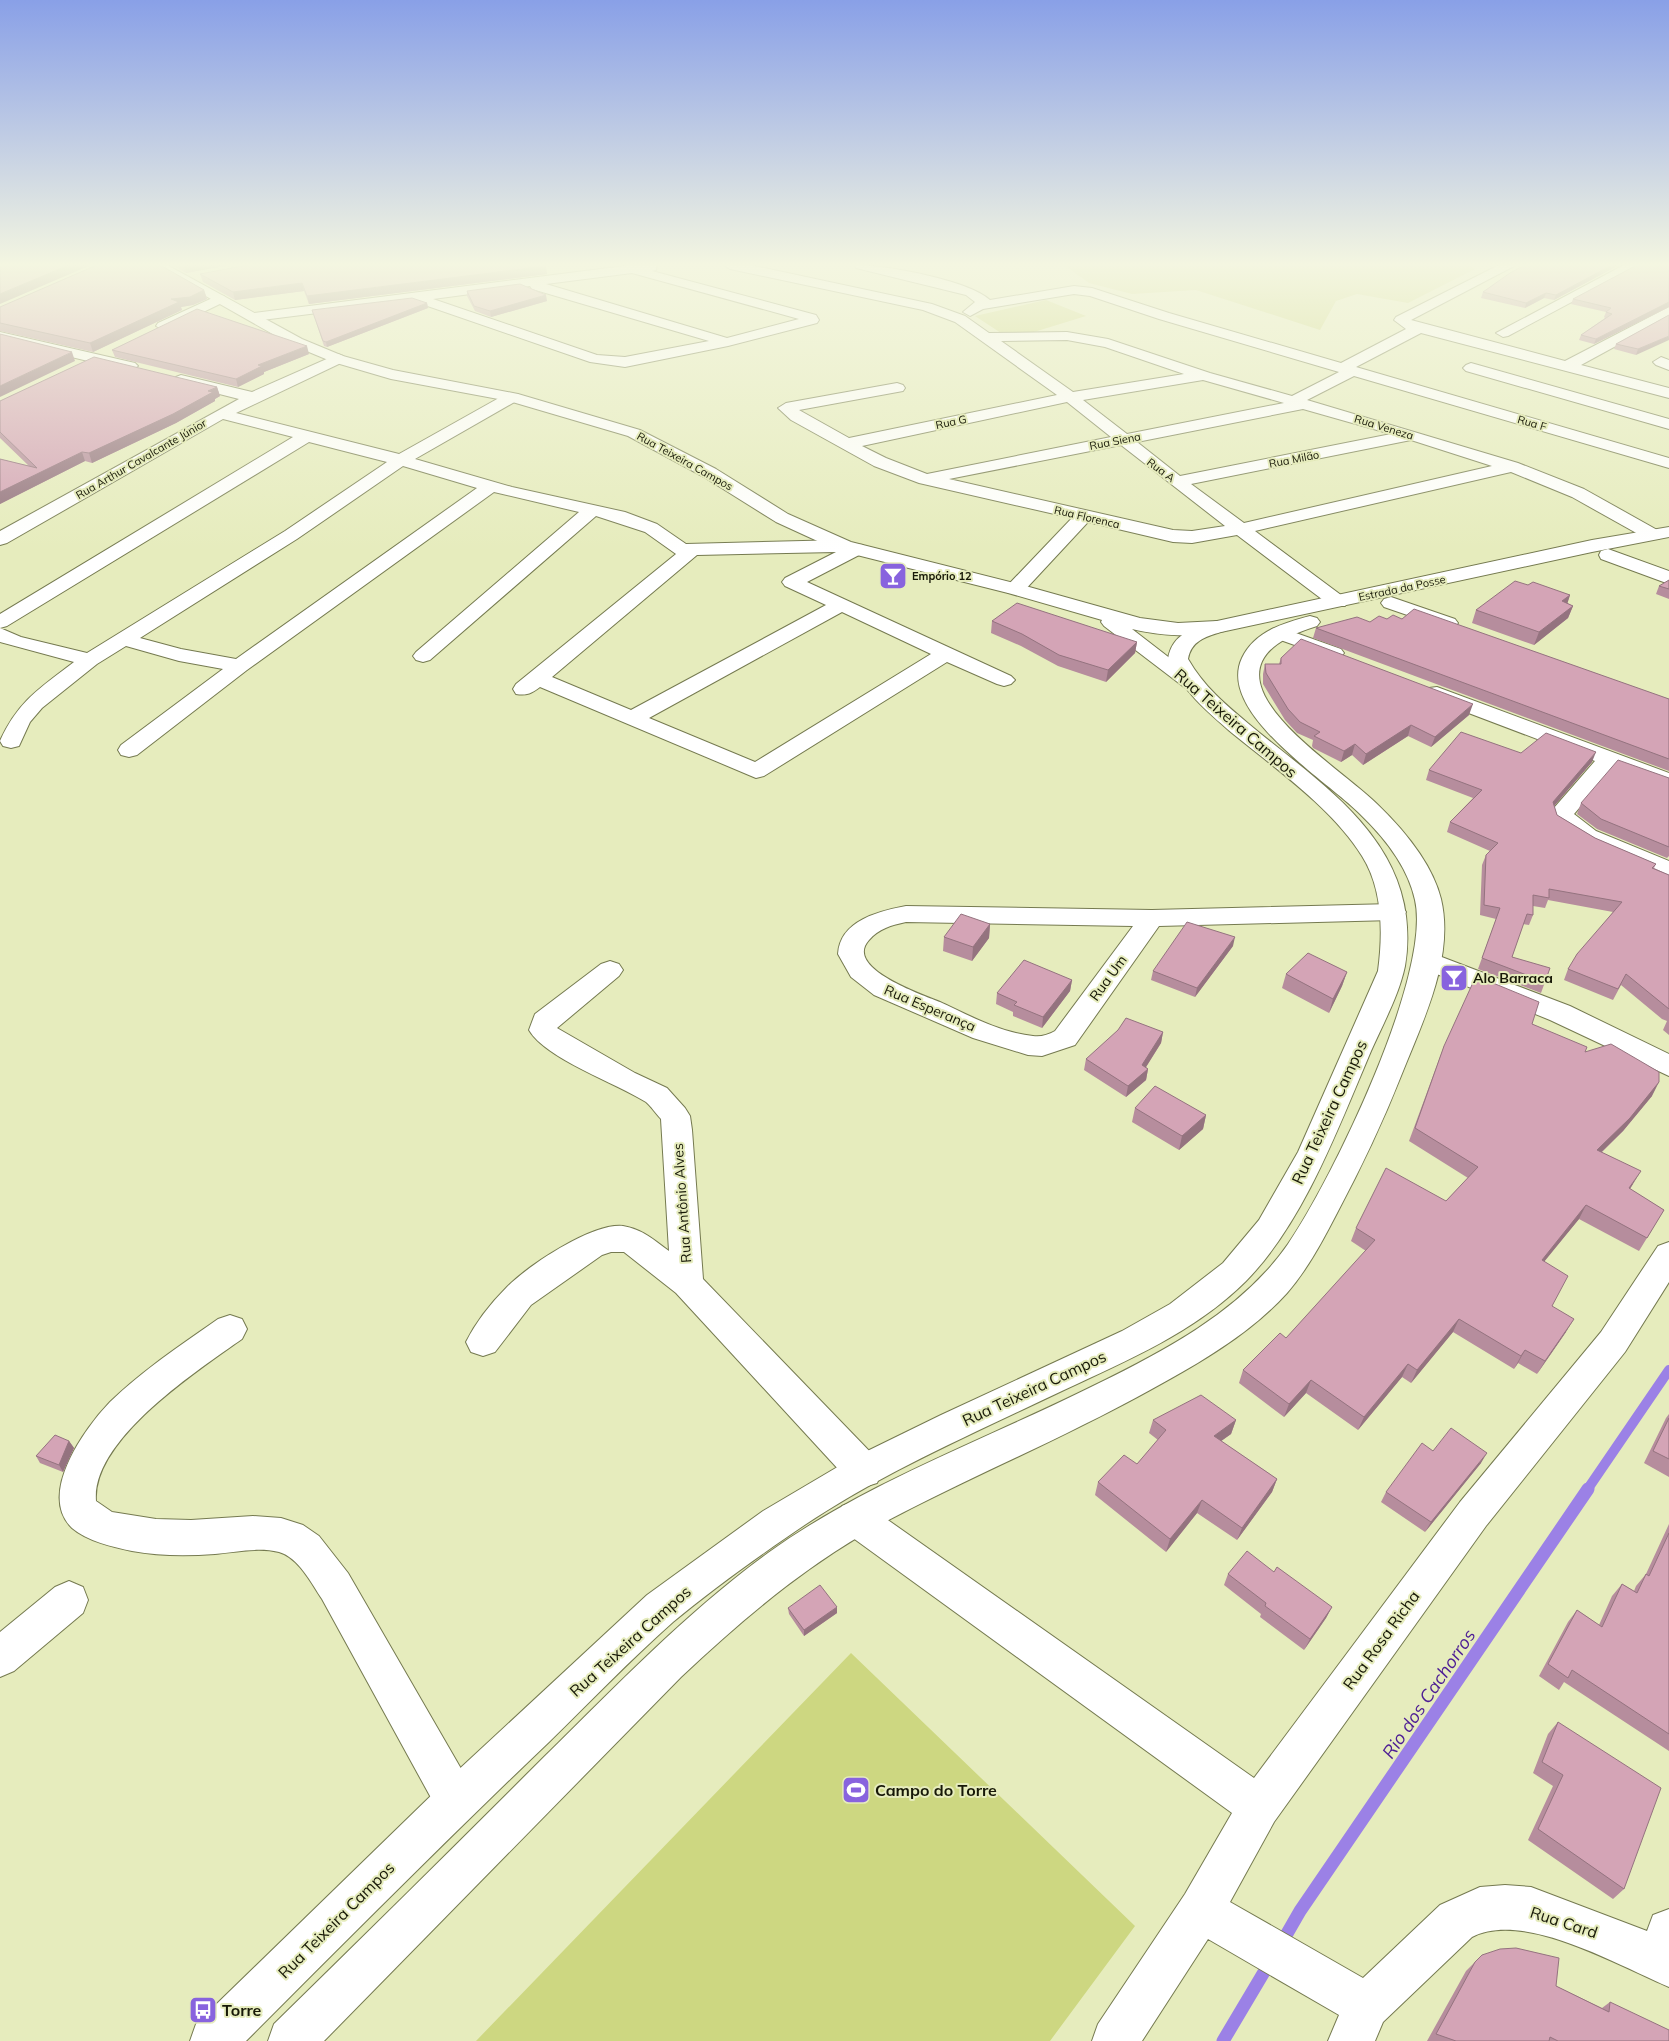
<svg xmlns="http://www.w3.org/2000/svg" width="1669" height="2041" viewBox="0 0 1669 2041" font-family="Mulish,sans-serif">
	<style>
		.green { fill: #cdd781 }
		.lines { fill: none; stroke-linecap: round; stroke-linejoin: round }
		.stream-far1 { stroke: #9b81e6; stroke-width: 10 }
		.stream { stroke: #9b81e6; stroke-width: 13 }
		.minor-casing { stroke: #757a50; stroke-width: 2 }
		.tertiary-casing { stroke: #757a50; stroke-width: 2 }
		.primary-casing { stroke: #757a50; stroke-width: 2 }
		.minor { fill: #fff; fill-rule: evenodd }
		.tertiary { fill: #fff; fill-rule: evenodd }
		.primary { fill: #fff; fill-rule: evenodd }
		.wall { fill: #b68d9d }
		.shaded-wall { fill: #94737f }
		.building { fill: #d4a4b6; stroke: #94737f }
		.labels { text-anchor: middle; stroke-width: 4; stroke-linejoin: round; paint-order: stroke }
		.far-street-label { font-size: 11px; fill: #171807; stroke: #e6ecbd }
		.far-poi-label { font-size: 11px; font-weight: bold; fill: #171807; stroke: #e6ecbd; text-anchor: start }
		.street-label { font-size: 14px; fill: #171807; stroke: #e6ecbd }
		.poi-label { font-size: 14px; font-weight: bold; fill: #171807; stroke: #e6ecbd; text-anchor: start }
		.near-street-label { font-size: 16px; fill: #171807; stroke: #e6ecbd }
		.near-poi-label { font-size: 16px; font-weight: bold; fill: #171807; stroke: #e6ecbd; text-anchor: start }
		.near-water-label { font-size: 18px; font-style: italic; fill: #4c1c94; stroke: #e6ecbd }
	</style>
	<rect width="100%" height="100%" fill="#e6ecbd"/>
	<!-- green -->
	<path class="green" d="M1064 265H1470L1475 269 1408 303 1357 294 1336 301 1320 330 1196 290 1132 294 1089 283Z
		M1046 300 1086 316 1034 332 1001 333 975 316Z
		M851 1653 1135 1926 1050 2041H476Z"/>
	<g class="lines">
		<!-- stream-far1 -->
		<path class="stream-far1" d="M1587 1490 1669 1370"/>
		<!-- stream -->
		<path class="stream" d="M1281 1944 1300 1911 1588 1489
			M1223 2041 1270 1962"/>
		<defs>
			<path id="minor" d="M632 265H657L656 270 652 271 816 315 819 320 817 323 728 346 625 367 590 362 413 301 254 321 247 317 254 313ZM632 273 799 319 727 338 546 284ZM530 286 532 289 709 341 625 357 597 355 433 299Z
				M724 265H750L932 304 965 316 989 333 1067 332 1108 339 1210 373 1292 396 1339 372 1159 319 1090 296 1074 294 983 309 970 316 963 312 975 302 966 295 856 268 855 265C885 265 968 280 990 300L1074 286 1092 288 1169 313 1341 363 1406 329 1394 320 1396 317 1499 265H1516L1411 320 1565 361 1669 307V317L1581 365 1669 388V398L1421 333 1356 367 1669 458V468L1354 376 1307 400 1518 463 1584 489 1659 531 1662 535 1659 539H1647L1572 497 1511 472 1255 531 1345 598 1348 602 1345 606H1331L1237 535 1192 543 1173 542 1088 522 1022 593H1008L1005 589 1008 585 1072 518 919 483 874 466 791 420 778 408 786 403 897 383 903 385 905 388 903 391 799 410 849 438 1057 395 955 322 923 310 730 269ZM1067 340 1105 347 1184 374 1073 392 1001 341ZM1203 380 1284 403 1127 434 1083 400ZM1067 402 1111 437 927 474 886 458 862 446ZM1303 409 1391 434 1180 476 1137 442ZM1411 440 1492 466 1244 523 1191 484ZM1121 445 1225 526 1192 531 1173 530 949 479Z
				M1624 265H1641L1508 336 1503 337 1496 333Z
				M219 295 224 296 226 299 224 302 168 329 163 330 156 326 158 323Z
				M0 332 135 363 138 366 130 371 0 340Z
				M338 354 343 356 346 359 343 362 236 413 399 454 506 394H518L520 397 518 400 415 459 512 487 625 512 657 524 686 544 844 540 852 544 863 545 865 549 863 553 807 582 1011 676 1015 680 1011 684 1004 686 997 684 947 662 764 776 756 778 540 687C532 693 527 696 516 694L513 689 516 684 676 554 645 532 596 516 430 660 423 662 416 660 413 656 416 652 579 512 494 492 247 670 137 755 129 757 121 755 118 750 121 745 223 669 179 661 126 646 97 664 42 708 30 722 19 746 11 748 3 746 0 741C18 701 40 688 74 662L0 642V614L293 437 223 419 7 543 0 545V531L239 399 176 383 173 380 176 377 181 375 252 392ZM309 442 387 462 285 531 87 653 21 637 0 628 7 626ZM403 466 477 488 236 659 181 649 140 638 297 539ZM836 552 785 578 782 582 785 586 826 605 631 710 552 677 697 555ZM842 612 931 654 755 762 649 718Z
				M1661 357 1669 360V370L1656 365 1653 362Z
				M1471 363 1669 419V429L1466 371 1463 368 1466 365Z
				M1608 549 1669 571V584L1601 559 1599 555 1601 551Z
				M1391 597 1455 619 1458 623 1455 627 1448 629 1384 607 1381 603 1384 599Z
				M1279 627 1341 649 1344 653 1341 657 1334 659 1272 637 1269 633 1272 629Z
				M1437 687 1669 773V788L1613 768 1574 814 1596 831 1669 861V878C1644 871 1571 841 1554 824 1551 820 1551 817 1550 813L1554 808 1595 761 1429 698 1426 693 1429 688Z
				M1393 904 1402 906 1406 912 1402 918 1393 920 1159 926 1075 1045 1042 1056 1028 1055 973 1038 874 995 851 977 838 954C840 920 880 911 906 906L1152 910ZM906 922 1133 926 1055 1031C1048 1035 1041 1037 1033 1036 1001 1033 968 1015 940 1002 923 995 843 968 869 940 878 929 892 925 906 922Z
				M1426 951 1570 1006 1669 1054V1076L1550 1020 1417 966 1413 960 1417 954Z
				M610 961 619 964 623 970 619 976 557 1028 635 1073 667 1088 685 1108 690 1116 692 1130 703 1279 877 1459 882 1471 877 1483 864 1487 851 1483 676 1293 624 1252H611L602 1255 531 1305 495 1352 483 1356 471 1352 466 1342C476 1322 491 1303 507 1287 529 1265 592 1223 623 1226 642 1229 654 1240 669 1251L661 1119C656 1114 651 1106 646 1102 616 1083 546 1059 529 1030L535 1014 601 964Z
				M1669 1242V1282L1625 1352 1486 1526 1274 1822 1230 1902 1363 1978 1440 1905 1480 1887 1505 1885 1531 1887 1647 1931 1653 1915 1669 1909V1987C1619 1966 1524 1910 1472 1937L1383 2022 1375 2041H1328L1339 2015 1208 1939 1142 2041H1092L1098 2024 1185 1894 1232 1813 842 1530 837 1518 842 1506 855 1501 868 1506 1254 1778 1460 1502 1601 1332 1658 1246Z
				M230 1315 242 1319 247 1329 242 1339C198 1370 91 1440 96 1501L112 1512 156 1519 191 1520 253 1516 281 1518 303 1525 319 1536 348 1573 471 1786 477 1801 471 1816 456 1822 441 1816 322 1599C312 1584 298 1557 279 1552 258 1547 236 1552 215 1554 187 1556 159 1556 132 1551 113 1547 87 1541 72 1528 37 1494 85 1428 110 1402 143 1370 181 1345 218 1319Z
				M69 1581 83 1587 88 1600 83 1613 14 1671 0 1677V1632L55 1587Z"/>
			<path id="tertiary" d="M151 265H167L302 339 343 356 393 370 518 394 640 430 716 469 788 514 851 542 1022 585 1140 618 1178 623 1217 621 1224 623 1227 627 1224 631C1196 638 1161 636 1132 629L1202 683 1198 687 1191 689 1184 687 1104 626 1101 622 1102 620 1008 593 837 550 776 522 704 477 628 436 509 401 391 379 333 362 292 345Z"/>
			<path id="primary" d="M1669 527V537L1592 552 1221 632C1205 637 1191 641 1188 659 1204 687 1226 705 1250 725 1312 777 1395 828 1406 916 1408 933 1408 949 1405 966 1399 995 1383 1024 1371 1051 1339 1126 1304 1222 1246 1281 1195 1332 1128 1360 1064 1390 970 1435 872 1477 787 1537 749 1563 708 1593 673 1622 630 1660 590 1702 549 1742 446 1840 346 1941 246 2041H190L196 2024 441 1786 647 1595 763 1511 851 1459 941 1415 1122 1331 1170 1304 1223 1263 1259 1220 1298 1152 1378 971C1383 934 1383 889 1362 856 1332 808 1276 769 1232 733 1203 708 1186 694 1168 659 1172 633 1195 627 1217 621L1592 540Z
				M1310 616 1317 618 1320 622 1317 626C1176 669 1331 759 1377 804 1403 829 1432 863 1441 899 1455 958 1422 1023 1401 1076 1382 1124 1360 1170 1336 1215 1322 1242 1307 1270 1287 1293 1250 1334 1198 1364 1150 1390 1069 1435 984 1471 902 1513 818 1555 749 1613 681 1677L324 2041H268L274 2024C365 1935 456 1845 546 1755 617 1685 687 1612 768 1553 865 1483 982 1441 1089 1388 1161 1353 1241 1312 1288 1244 1332 1180 1432 974 1415 900 1408 867 1384 837 1360 814 1328 781 1216 713 1242 658 1255 631 1284 623 1310 616Z"/>
		</defs>
		<!-- minor casing -->
		<use href="#minor" class="minor-casing"/>
		<!-- tertiary casing -->
		<use href="#tertiary" class="tertiary-casing"/>
		<!-- primary casing -->
		<use href="#primary" class="primary-casing"/>
		<!-- minor -->
		<use href="#minor" class="minor"/>
		<!-- tertiary -->
		<use href="#tertiary" class="tertiary"/>
		<!-- primary -->
		<use href="#primary" class="primary"/>
	</g>
	<!-- wall -->
	<path class="wall" d="M172 265H229L186 273Z
		M1619 265 1554 300 1544 298 1525 308 1481 298 1483 292Z
		M1669 265V307L1594 344 1579 340 1581 335 1605 318 1604 317 1606 312 1571 304 1573 299Z
		M200 274H547L309 304 304 291 235 300 203 282Z
		M204 290 207 299 193 305 181 307 182 310 93 352 0 331V307Z
		M467 291 547 301 491 317 475 311 467 296Z
		M427 303 428 308 327 347 324 346 312 310Z
		M1669 315 1636 355 1614 349 1616 344Z
		M112 350 309 354 264 372V374L238 387 115 357Z
		M217 387 220 396 215 399V401L176 423 92 463 85 461 0 504V459L29 466 0 438V401Z
		M1669 580V599L1656 594 1659 586Z
		M1528 585 1570 595 1567 603 1573 606 1568 618 1534 645 1472 623 1476 610Z
		M1387 619H1402L1669 699V771L1313 638 1316 628 1370 622Z
		M992 621 1137 642 1135 653 1106 682 1058 666 1021 646 991 633Z
		M1281 658 1469 715 1431 747 1408 736 1363 765 1352 755 1341 762 1313 748 1312 746 1313 740 1297 733 1285 720 1263 684V674L1265 664H1279Z
		M1521 753 1592 762 1554 806 1557 815 1595 838 1656 864 1654 868 1669 875V1035L1663 1030 1667 1021 1662 1019 1621 985 1613 1000 1564 980 1568 969 1613 912 1548 900 1545 908 1533 906V915L1529 925 1523 924 1512 957 1545 982 1541 993 1478 969 1496 919 1480 915 1482 865 1486 855 1490 851 1447 832 1450 822 1473 798 1426 780 1429 770Z
		M1669 778V856L1667 858 1597 829 1577 814 1581 803Z
		M990 924 989 938 972 961 943 951 944 937Z
		M1233 946 1195 997 1151 980 1153 971Z
		M1347 972 1342 986 1329 1013 1282 988 1286 974Z
		M1072 980 1070 991 1042 1028 1013 1016V1012L996 1004 997 993Z
		M1532 1024 1585 1052 1652 1096 1623 1131 1602 1152 1633 1184 1630 1189 1664 1210 1639 1251 1579 1219 1544 1261 1552 1306 1566 1332 1537 1374 1518 1363 1514 1369 1453 1332 1411 1383 1402 1377 1358 1430 1306 1393 1284 1417 1239 1383 1243 1370 1286 1338 1366 1251 1351 1241 1356 1228 1446 1201 1468 1178 1409 1141 1444 1046Z
		M1163 1032 1161 1043 1146 1067 1148 1069 1146 1080 1126 1097 1084 1070 1086 1059Z
		M1135 1108 1206 1115 1203 1129 1179 1150 1132 1122Z
		M1669 1414V1477L1644 1463 1666 1418Z
		M1153 1420H1236L1231 1434 1221 1441 1277 1479 1272 1492 1237 1540 1197 1513 1166 1552 1095 1495 1098 1482 1137 1464 1158 1440 1149 1433Z
		M69 1441 74 1448 63 1472 40 1463 36 1456Z
		M1433 1451 1481 1463 1425 1532 1381 1502 1386 1492Z
		M1669 1524V1751L1564 1682 1559 1690 1539 1676 1568 1622 1577 1610 1599 1625 1612 1596 1622 1584 1634 1591 1636 1586 1646 1574Z
		M1274 1572 1332 1607 1326 1618 1304 1650 1260 1617 1261 1614 1224 1585 1228 1574Z
		M788 1608 837 1613 804 1636 789 1614Z
		M1558 1722 1624 1889 1613 1899 1528 1840 1553 1786 1533 1773 1548 1734Z
		M1482 1955 1556 1986 1602 2008 1610 2002 1669 2041H1427L1466 1971Z"/>
	<!-- shaded-wall -->
	<path class="shaded-wall" d="M69 265H91L0 304V294Z
		M184 265H229L186 273Z
		M1612 265H1619L1554 300 1556 295Z
		M546 266 547 274 309 304 307 296Z
		M302 283 304 291 235 300 233 292Z
		M204 290 207 299 193 305 181 307 182 310 93 352 90 343 171 299Z
		M1546 293 1544 298 1525 308 1526 303Z
		M546 295 547 301 491 317 490 311Z
		M1669 302V307L1594 344 1596 339Z
		M427 303 428 308 327 347 326 342Z
		M1669 336V340L1636 355 1638 349Z
		M307 346 309 354 264 372V374L238 387 236 379 258 365Z
		M72 352 75 361 0 397V386Z
		M217 387 220 396 215 399V401L176 423 92 463 89 453Z
		M82 452 85 461 0 504V492Z
		M1570 595 1566 608 1562 601Z
		M1573 606 1568 618 1534 645 1539 632Z
		M1137 642 1135 653 1106 682 1108 670Z
		M1473 704 1469 715 1431 747 1435 737Z
		M1411 725 1408 736 1363 765 1366 754Z
		M1355 744 1352 755 1341 762 1344 751Z
		M1596 752 1592 762 1549 812 1553 802Z
		M990 924 989 938 972 961 973 947Z
		M1235 937 1233 946 1195 997 1197 988Z
		M1347 972 1342 986 1329 1013 1333 999Z
		M1072 980 1070 991 1042 1028 1043 1017Z
		M1163 1032 1161 1043 1141 1075 1148 1069 1146 1080 1126 1097 1128 1086 1142 1065Z
		M1659 1082 1652 1096 1623 1131 1590 1163 1597 1150Z
		M1206 1115 1203 1129 1179 1150 1182 1136Z
		M1641 1171 1633 1184 1621 1202 1629 1188Z
		M1586 1205 1579 1219 1535 1273 1542 1260Z
		M1459 1319 1453 1332 1411 1383 1417 1370Z
		M1574 1319 1566 1332 1537 1374 1545 1361Z
		M1525 1350 1518 1363 1514 1369 1521 1356Z
		M1408 1364 1402 1377 1358 1430 1364 1417Z
		M1311 1380 1306 1393 1284 1417 1289 1404Z
		M1236 1420 1231 1434 1210 1449 1214 1436Z
		M69 1441 74 1448 63 1472 59 1465Z
		M1487 1453 1481 1463 1425 1532 1431 1522Z
		M1277 1479 1272 1492 1237 1540 1242 1528Z
		M1202 1500 1197 1513 1166 1552 1170 1539Z
		M837 1607V1613L804 1636V1630Z
		M1332 1607 1326 1618 1304 1650 1310 1639Z"/>
	<!-- building -->
	<path class="building" d="M0 265H69L0 294Z
		M97 265H160L204 290 190 297 171 299 179 302 90 343 0 323V307Z
		M248 265H545L546 266 307 296 302 283 233 292 200 274Z
		M1525 265H1612L1556 295 1546 293 1526 303 1483 292 1510 273Z
		M1637 265H1669V302L1596 339 1581 335 1612 314 1606 312 1611 308 1573 299Z
		M520 284 546 295 490 311 474 306 467 291Z
		M412 298 427 303 326 342 323 341 312 310Z
		M197 309 307 346 258 365 262 366 236 379 112 350Z
		M1669 315V336L1638 349 1616 344Z
		M0 334 72 352 0 386Z
		M94 357 217 387 208 391 213 392 173 414 89 453 82 452 0 492V459L37 468 0 432V401Z
		M1669 580V589L1659 586Z
		M1515 581 1528 585 1533 582 1570 595 1562 601 1573 606 1539 632 1476 610Z
		M1017 603 1137 642 1108 670 1059 655 1022 634 992 621Z
		M1414 609 1669 699V759L1316 628 1357 617 1370 622 1379 616 1387 619 1393 615 1402 619Z
		M1301 639 1473 704 1435 737 1411 725 1366 754 1355 744 1344 751 1314 736 1320 732 1300 722 1288 709 1266 673 1265 664H1281V658Z
		M1461 732 1521 753 1546 733 1596 752 1553 802 1557 815 1595 838 1656 864 1652 868 1669 875V1009L1626 974 1618 989 1568 969 1577 954 1622 902 1549 889V898L1533 895V915L1527 914 1512 957 1550 968 1545 982 1482 958 1500 908 1484 905 1486 855 1498 843 1450 822 1482 790 1429 770Z
		M1618 760 1669 778V847L1601 819 1581 803Z
		M961 914 990 924 973 947 944 937Z
		M1187 922 1235 937 1197 988 1153 971Z
		M1308 953 1347 972 1333 999 1286 974Z
		M1024 960 1072 980 1043 1017 1014 1005 1017 1002 997 993Z
		M1476 976 1539 1002 1532 1024 1587 1047 1585 1052 1611 1044 1659 1072V1082L1630 1118 1597 1150 1641 1171 1629 1188 1664 1210 1647 1238 1586 1205 1542 1260 1568 1276 1552 1306 1574 1319 1545 1361 1525 1350 1521 1356 1459 1319 1417 1370 1408 1364 1364 1417 1311 1380 1289 1404 1243 1370 1280 1333 1286 1338 1375 1240 1356 1228 1386 1168 1446 1201 1478 1167 1415 1128 1444 1046Z
		M1126 1018 1163 1032 1142 1065 1148 1069 1128 1086 1086 1059 1118 1030Z
		M1155 1086 1206 1115 1182 1136 1135 1108Z
		M1201 1395 1236 1420 1214 1436 1277 1479 1242 1528 1202 1500 1170 1539 1098 1482 1124 1455 1137 1464 1166 1430 1153 1420Z
		M1669 1418V1459L1653 1451Z
		M1451 1428 1487 1453 1431 1522 1386 1492 1422 1443 1433 1451Z
		M55 1435 69 1441 59 1465 36 1456Z
		M1669 1533V1734L1572 1670 1568 1678 1548 1664 1577 1610 1602 1627 1622 1584 1637 1593 1646 1574 1649 1576Z
		M1247 1551 1274 1572 1277 1567 1332 1607 1310 1639 1265 1606 1266 1603 1228 1574Z
		M820 1585 837 1607 804 1630 788 1608Z
		M1558 1722 1661 1788 1624 1889 1538 1829 1563 1775 1542 1762Z
		M1516 1948 1559 1958 1556 1986 1609 2012 1610 2002 1669 2030V2041H1558L1550 2037 1549 2041H1456L1436 2034 1475 1962 1482 1955 1500 1949Z"/>
	<!-- sky -->
	<linearGradient id="sky" x2="0" y2="1"><stop stop-color="#89a0e7"/><stop offset="0.48" stop-color="#f4f6e1"/><stop offset="1" stop-color="#f4f6e1" stop-opacity="0"/></linearGradient>
	<rect width="1669" height="551" fill="url(#sky)"/>
	<!-- icons -->
	<defs>
		<symbol id="bar-square" viewBox="-11 -11 22 22"><rect x="-9" y="-9" width="18" height="18" rx="4" fill="#8863de" stroke="#e6ecbd"/><path d="M-6-5H6L.8 .8V4.5H3.5V6h-7V4.5H-.8V.8Z" fill="#fff"/></symbol>
		<symbol id="stadium-square" viewBox="-11 -11 22 22"><rect x="-9" y="-9" width="18" height="18" rx="4" fill="#8863de" stroke="#e6ecbd"/><path d="M0-5a6.5 5 0 1 0 0 10a6.5 5 0 1 0 0-10ZM-3.5-1.8h7v3.6h-7Z" fill="#fff"/></symbol>
		<symbol id="bus-square" viewBox="-11 -11 22 22"><rect x="-9" y="-9" width="18" height="18" rx="4" fill="#8863de" stroke="#e6ecbd"/><path d="M-5-6H5V4H4V6H2V4H-2V6H-4V4H-5ZM-3.5-4V0h7V-4ZM-3.5 1.2v1.5H-2V1.2ZM2 1.2v1.5H3.5V1.2Z" fill="#fff"/></symbol>
	</defs>
	<g fill-rule="evenodd">
		<use href="#bar-square" x="877" y="560" width="32" height="32"/>
		<use href="#bar-square" x="1438" y="962" width="32" height="32"/>
		<use href="#stadium-square" x="840" y="1774" width="32" height="32"/>
		<use href="#bus-square" x="187" y="1994" width="32" height="32"/>
	</g>
	<g class="labels">
		<!-- far-street labels -->
		<g class="far-street-label">
			<text transform="translate(951 422) rotate(-12)" y="4">Rua G</text>
			<text transform="translate(1532 423) rotate(16)" y="4">Rua F</text>
			<text transform="translate(1384 427) rotate(17)" y="4">Rua Veneza</text>
			<text transform="translate(1115 441) rotate(-11)" y="4">Rua Siena</text>
			<text transform="translate(141 459) rotate(-30)" y="4">Rua Arthur Cavalcante Júnior</text>
			<text transform="translate(1294 459) rotate(-11)" y="4">Rua Milão</text>
			<text transform="translate(685 461) rotate(29)" y="4">Rua Teixeira Campos</text>
			<text transform="translate(1161 470) rotate(37)" y="4">Rua A</text>
			<text transform="translate(1087 517) rotate(13)" y="4">Rua Florenca</text>
			<text transform="translate(1402 588) rotate(-12)" y="4">Estrada da Posse</text>
		</g>
		<!-- far-poi labels -->
		<g class="far-poi-label">
			<text x="912" y="580">Empório 12</text>
		</g>
		<!-- street labels -->
		<g class="street-label">
			<text transform="translate(1108 978) rotate(-54)" y="5">Rua Um</text>
			<text transform="translate(930 1008) rotate(23)" y="5">Rua Esperança</text>
			<text transform="translate(682 1203) rotate(-94)" y="5">Rua Antônio Alves</text>
		</g>
		<!-- poi labels -->
		<g class="poi-label">
			<text x="1473" y="983">Alo Barraca</text>
		</g>
		<!-- near-street labels -->
		<g class="near-street-label">
			<text transform="translate(1236 723) rotate(41)" y="6">Rua Teixeira Campos</text>
			<text transform="translate(1329 1112) rotate(-65)" y="6">Rua Teixeira Campos</text>
			<text transform="translate(1034 1388) rotate(-25)" y="6">Rua Teixeira Campos</text>
			<text transform="translate(1381 1640) rotate(-54)" y="6">Rua Rosa Richa</text>
			<text transform="translate(630 1641) rotate(-42)" y="6">Rua Teixeira Campos</text>
			<text transform="translate(336 1920) rotate(-45)" y="6">Rua Teixeira Campos</text>
			<text transform="translate(1564 1922) rotate(18)" y="6">Rua Card</text>
		</g>
		<!-- near-poi labels -->
		<g class="near-poi-label">
			<text x="875" y="1796">Campo do Torre</text>
			<text x="222" y="2016">Torre</text>
		</g>
		<!-- near-water labels -->
		<g class="near-water-label">
			<text transform="translate(1429 1694) rotate(-56)" y="6">Rio dos Cachorros</text>
		</g>
	</g>
</svg>
